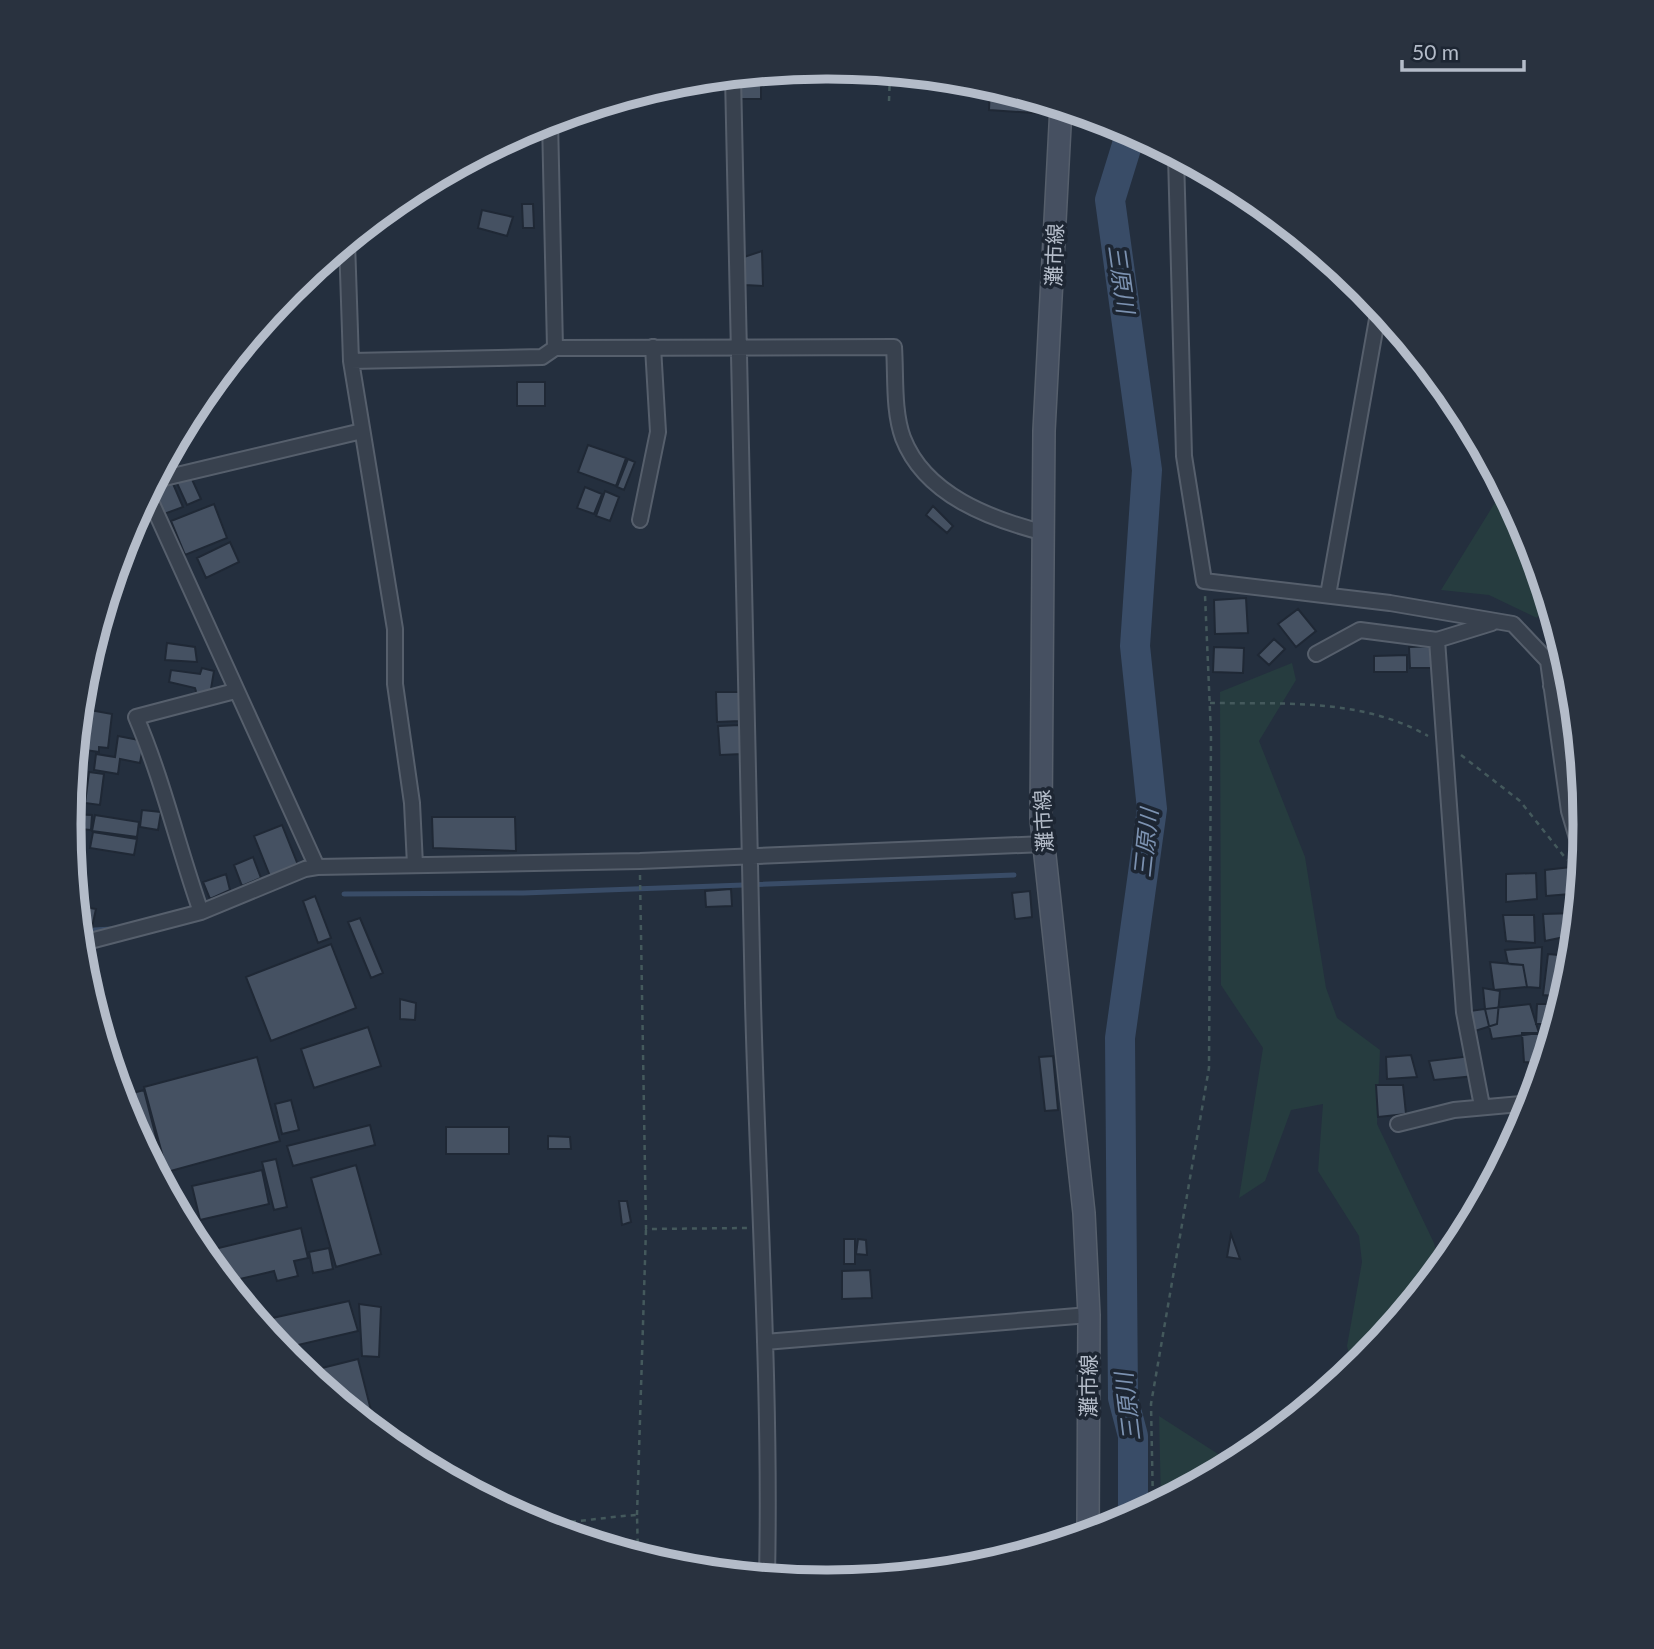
<svg xmlns="http://www.w3.org/2000/svg" width="1654" height="1649" viewBox="0 0 1654 1649" font-family="Lato,'Noto Sans JP',sans-serif">
	<style>
		.green { fill: #263c3f }
		.lines { fill: none; stroke-linecap: round; stroke-linejoin: round }
		.stream { stroke: #394c67; stroke-width: 5 }
		.river { stroke: #394c67; stroke-width: 30 }
		.building { fill: #455162; stroke: #1f2835; stroke-width: 2 }
		.street-casing { stroke: #565f6c; stroke-width: 18 }
		.secondary-casing { stroke: #565f6c; stroke-width: 24 }
		.path { stroke: #44595c; stroke-width: 2.5; stroke-dasharray: 5 5; stroke-linecap: butt }
		.street { stroke: #38414e; stroke-width: 14 }
		.secondary { stroke: #465061; stroke-width: 21 }
		.labels { text-anchor: middle; stroke-width: 7; stroke-linejoin: round; paint-order: stroke }
		.street-label { font-size: 21px; fill: #b4bcc9; stroke: #1d2633 }
		.water-label { font-size: 23px; font-style: italic; fill: #7c92b1; stroke: #1d2633 }
		.rim { fill: none; stroke: #b4bcc9; stroke-width: 9 }
	</style>
	<rect width="100%" height="100%" fill="#242f3e"/>
	<!-- green -->
	<path class="green" d="M1489 463 1527 535 1548 602 1537 618 1489 595 1441 590 1496 501Z
		M1292 663 1296 680 1259 741 1305 857 1326 988 1337 1018 1380 1050 1377 1124 1434 1243 1439 1268 1353 1369 1347 1346 1362 1262 1359 1236 1318 1171 1323 1104 1291 1110 1265 1181 1239 1198 1263 1048 1221 985 1220 692Z
		M1159 1416 1232 1463 1161 1502Z"/>
	<g class="lines">
		<!-- stream -->
		<path class="stream" d="M344 894 523 893 1014 875
			M94 930 112 929"/>
		<!-- river -->
		<path class="river" d="M1131 132 1110 200 1147 470 1135 646 1152 809 1120 1038 1123 1398 1133 1436V1516"/>
	</g>
	<!-- building -->
	<path class="building" d="M761 73V99H738V75Z
		M990 86 1050 104 1049 114 989 110Z
		M522 204H533L534 228H523Z
		M482 210 513 217 507 236 478 228Z
		M762 251 763 286 745 285 744 257Z
		M517 382H545V406H517Z
		M588 445 626 458 616 486 578 472Z
		M628 459 635 462 624 490 617 487Z
		M190 475 201 499 187 505 176 481Z
		M171 479 183 507 164 514 153 486Z
		M585 487 602 494 594 514 577 508Z
		M605 491 619 497 610 521 596 516Z
		M214 504 227 538 185 555 171 521Z
		M933 506 953 526 947 533 926 515Z
		M230 542 239 562 206 578 197 558Z
		M1246 598 1248 633 1215 634 1214 600Z
		M1298 609 1316 631 1296 647 1278 624Z
		M1274 639 1285 649 1269 665 1258 655Z
		M167 643 195 647 197 662 165 660Z
		M1436 646V668H1410L1409 647Z
		M1214 647 1244 648 1243 673 1213 672Z
		M1407 655V672H1374V656Z
		M202 668 214 671 210 695H197L195 688 169 682 171 670 200 674Z
		M716 692H739L740 721 717 722Z
		M90 710 112 714 108 748 99 747V752L85 750Z
		M740 725 742 754 720 755 718 726Z
		M118 736 144 741 140 763 120 759 118 774 94 770 96 754 115 757Z
		M77 743H83L76 814 70 813Z
		M89 772 104 774 100 805 85 803Z
		M142 810 161 812 158 830 140 827Z
		M70 814 92 815 91 830 69 828Z
		M95 815 139 822 137 837 92 831Z
		M432 817H515L516 851 433 848Z
		M282 825 298 865 270 876 254 836Z
		M93 832 137 839 134 855 90 848Z
		M253 857 261 878 242 886 234 865Z
		M1571 867V894L1546 896 1545 870Z
		M1536 873 1537 899 1506 902V874Z
		M226 874 230 890 210 899 203 882Z
		M731 889 732 906 706 907 705 891Z
		M1030 891 1032 917 1015 919 1012 893Z
		M315 896 331 938 318 943 303 901Z
		M85 907 96 909 91 932 80 930Z
		M1576 913 1574 935 1545 941 1543 914Z
		M1503 915H1534L1535 943 1506 941Z
		M360 918 383 973 371 978 348 922Z
		M331 944 356 1008 271 1041 246 977Z
		M1542 947 1540 988 1527 987 1523 965 1508 964 1505 950Z
		M1548 954 1570 956 1563 997 1543 995Z
		M1490 962 1523 965 1527 987 1494 990Z
		M1483 988 1500 991 1497 1024 1475 1031 1470 1011 1485 1009Z
		M400 999 416 1003 415 1020 400 1019Z
		M1530 1004 1539 1033 1492 1039 1485 1009Z
		M1537 1004H1561L1555 1024H1536Z
		M368 1027 381 1066 314 1088 301 1049Z
		M1522 1033H1539L1541 1063 1524 1062Z
		M1411 1055 1417 1077 1387 1079 1386 1057Z
		M1053 1056 1058 1110 1045 1111 1039 1057Z
		M1471 1056 1475 1076 1434 1080 1429 1061Z
		M257 1057 280 1141 167 1172 144 1087Z
		M1541 1063 1535 1090 1529 1091V1064Z
		M124 1065 130 1091 120 1094 113 1068Z
		M1376 1085H1403L1406 1114 1378 1117Z
		M144 1090 166 1176 160 1177 143 1144 129 1094Z
		M291 1100 299 1130 282 1134 275 1104Z
		M370 1125 375 1145 293 1166 287 1146Z
		M446 1127H509V1154H446Z
		M548 1136 570 1137 571 1149H548Z
		M276 1159 287 1207 274 1210 262 1162Z
		M356 1165 381 1254 336 1267 311 1178Z
		M262 1170 269 1204 200 1220 192 1186Z
		M619 1201H627L631 1222 622 1225Z
		M301 1228 308 1258 294 1261 298 1276 277 1281 274 1271 227 1282 202 1252Z
		M1231 1234 1240 1259 1227 1257Z
		M844 1239H855V1264H844Z
		M858 1239 866 1240 867 1255 856 1254Z
		M329 1248 333 1269 313 1273 309 1252Z
		M870 1270 872 1298 842 1299V1271Z
		M349 1301 358 1331 281 1349 259 1321Z
		M359 1304 381 1307 379 1357 362 1356Z
		M358 1359 376 1430 327 1390 322 1368Z"/>
	<g class="lines">
		<defs>
			<path id="street" d="M733 76C741 385 745 694 753 1003 758 1194 771 1386 767 1577
				M550 120 555 348
				M1176 156 1184 456 1204 581 1390 603 1513 624 1548 661 1569 811 1582 855
				M347 242 351 361 395 629V684L412 803 415 865
				M351 361 542 357 555 348 894 347C896 375 893 411 903 438 925 495 990 519 1045 533
				M156 480 362 431
				M148 495 317 867
				M640 520 658 432 653 347
				M1328 595 1379 308
				M1437 640 1464 1012 1482 1106
				M1316 654 1360 630 1437 640 1492 623
				M1551 686 1571 684
				M201 912C178 847 163 780 136 717L235 691
				M80 940H94L201 912 305 869 317 867 640 861 1044 844
				M1398 1124 1454 1110 1531 1103
				M765 1342 1089 1315"/>
			<path id="secondary" d="M1061 107 1044 431 1041 819 1084 1213 1089 1315 1088 1534"/>
		</defs>
		<!-- street casing -->
		<use href="#street" class="street-casing"/>
		<!-- secondary casing -->
		<use href="#secondary" class="secondary-casing"/>
		<!-- path -->
		<path class="path" d="M889 101 890 73
			M1210 703C1283 704 1362 698 1428 736
			M1461 755 1520 801 1567 860
			M1572 868 1579 881
			M640 875 646 1229 748 1228
			M1153 1506 1151 1404 1209 1068 1211 734 1205 595
			M637 1515 646 1229
			M531 1522C566 1525 602 1517 637 1515L638 1555"/>
		<!-- street -->
		<use href="#street" class="street"/>
		<!-- secondary -->
		<use href="#secondary" class="secondary"/>
	</g>
	<g class="labels">
		<!-- street labels -->
		<g class="street-label">
			<text transform="translate(1055 255) rotate(-88)" y="7">灘市線</text>
			<text transform="translate(1044 821) rotate(-93)" y="7">灘市線</text>
			<text transform="translate(1089 1386) rotate(-90)" y="7">灘市線</text>
		</g>
		<!-- water labels -->
		<g class="water-label">
			<text transform="translate(1121 279) rotate(82)" y="8">三原川</text>
			<text transform="translate(1146 843) rotate(-84)" y="8">三原川</text>
			<text transform="translate(1128 1407) rotate(-97)" y="8">三原川</text>
		</g>
	</g>
	<!-- crop -->
	<path d="M0 0H1654V1649H0ZM826 79H828A745 745 0 0 1 1573 824V825A745 745 0 0 1 828 1570H826A745 745 0 0 1 81 825V824A745 745 0 0 1 826 79Z" fill="#29323f" fill-rule="evenodd"/>
	<path class="rim" d="M826 79H828A745 745 0 0 1 1573 824V825A745 745 0 0 1 828 1570H826A745 745 0 0 1 81 825V824A745 745 0 0 1 826 79Z"/>
	<!-- scale -->
	<path d="M1402 60v10h122v-10" fill="none" stroke="#b4bcc9" stroke-width="3.5"/>
	<text x="1412" y="60" font-size="21" fill="#b4bcc9" stroke="#1d2633" stroke-width="5" paint-order="stroke">50 m</text>
</svg>
